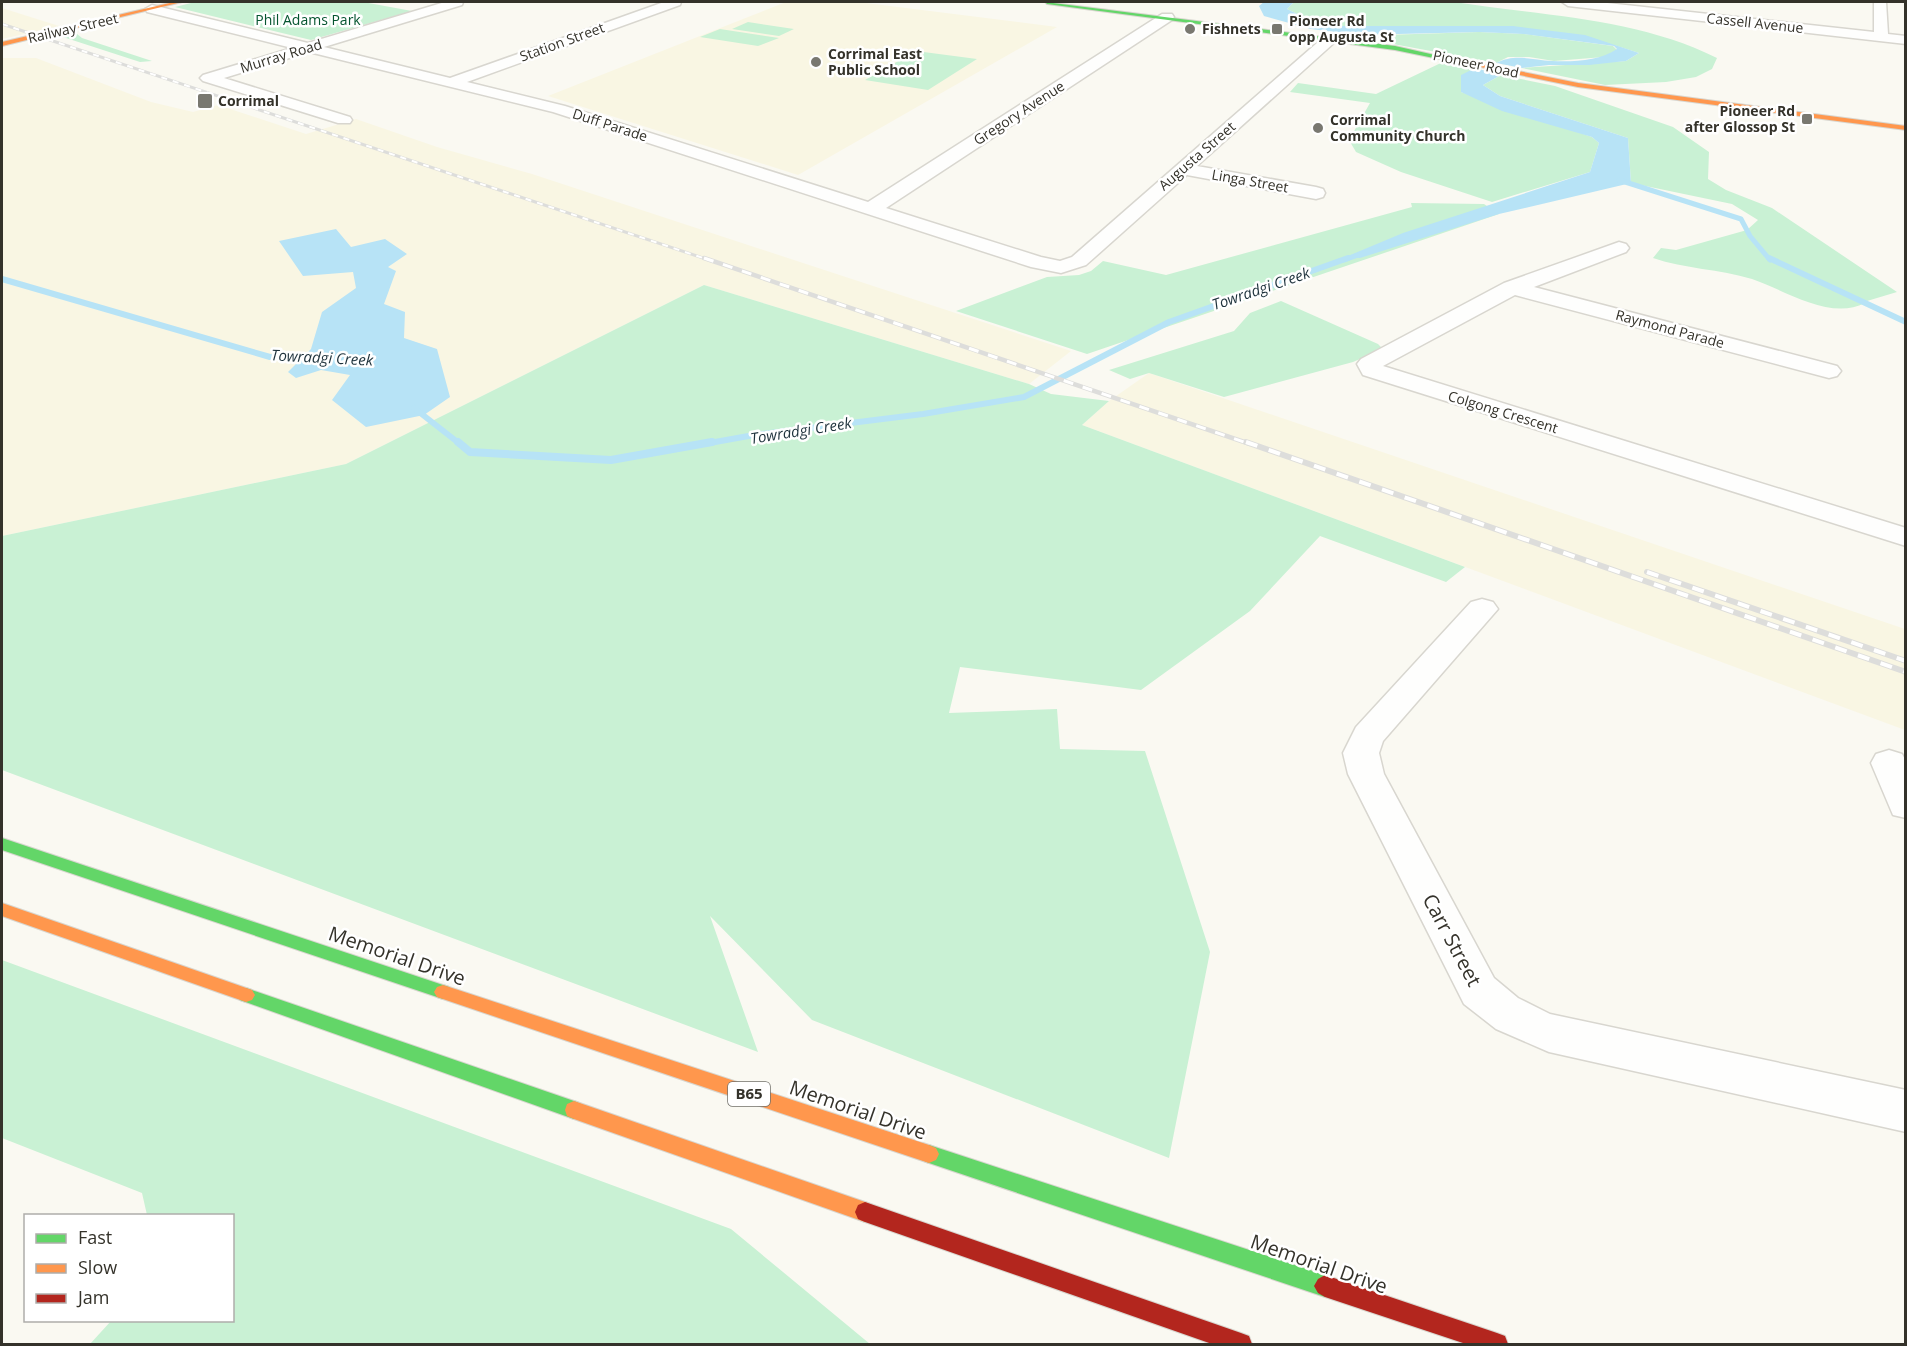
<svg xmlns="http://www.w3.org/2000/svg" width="1907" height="1346" viewBox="0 0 1907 1346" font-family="'Open Sans',sans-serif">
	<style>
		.built { fill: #f9f6e3 }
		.green { fill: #c9f1d4 }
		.water { fill: #b7e3f6 }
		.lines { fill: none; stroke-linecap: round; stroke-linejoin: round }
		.stream-far2 { stroke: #b7e3f6; stroke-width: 5 }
		.stream-far1 { stroke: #b7e3f6; stroke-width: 6 }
		.stream { stroke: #b7e3f6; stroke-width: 8 }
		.street-casing { stroke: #d8d6cf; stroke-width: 3 }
		.fast-casing { stroke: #d8d6cf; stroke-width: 2 }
		.slow-casing { stroke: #d8d6cf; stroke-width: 2 }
		.jam-casing { stroke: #d8d6cf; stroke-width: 2 }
		.street { fill: #fefefd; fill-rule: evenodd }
		.fast { fill: #63d668; fill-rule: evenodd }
		.slow { fill: #ff974d; fill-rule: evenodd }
		.jam { fill: #b3261e; fill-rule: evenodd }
		.rail-far2-casing { stroke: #dddddb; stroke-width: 3 }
		.rail-far1-casing { stroke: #dddddb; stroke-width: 4.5 }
		.rail-casing { stroke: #dddddb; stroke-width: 6 }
		.rail-far2 { stroke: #fff; stroke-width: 2; stroke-dasharray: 6; stroke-linecap: butt }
		.rail-far1 { stroke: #fff; stroke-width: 3; stroke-dasharray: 10; stroke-linecap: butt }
		.rail { stroke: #fff; stroke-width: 4; stroke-dasharray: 12; stroke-linecap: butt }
		.poi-dot { fill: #797870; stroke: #fff; stroke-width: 2 }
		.labels { text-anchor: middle; stroke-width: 5; stroke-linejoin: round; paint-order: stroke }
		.far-park-label { font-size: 14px; fill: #055530; stroke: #fff }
		.far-poi-label { font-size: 14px; font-weight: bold; fill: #34322a; stroke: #fff; text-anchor: start }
		.far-street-label { font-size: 14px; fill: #34322a; stroke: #fff }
		.far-water-label { font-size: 15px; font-style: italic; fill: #1d313b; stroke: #fff }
		.shield { fill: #fff; stroke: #71706a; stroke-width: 1.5 }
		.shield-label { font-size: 15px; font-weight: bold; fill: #34322a }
		.near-street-label { font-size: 20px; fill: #34322a; stroke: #fff }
	</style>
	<rect width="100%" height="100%" fill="#faf9f2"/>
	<!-- built -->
	<path class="built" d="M786 2H858L1057 27 798 175 548 96Z
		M2 8 59 26 2 39Z
		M2 58H36L151 102 193 112 218 105 306 134 356 119 437 147 532 174 1071 351 1029 384 704 285 346 464 2 536Z
		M1149 373 1905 629V730L1082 425 1109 401Z"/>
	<!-- green -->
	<path class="green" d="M195 2H363L412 11 311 40 175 7Z
		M1294 2H1462L1461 3C1547 16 1639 19 1717 58L1712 69 1696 77 1666 82 1605 85 1522 68 1626 61 1639 53 1614 45 1463 26H1341L1312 21 1287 9Z
		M748 22 794 29 779 36 732 29Z
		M720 29 779 38 758 46 700 37Z
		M1479 32 1524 34 1613 46 1617 50 1604 57 1554 61 1529 57H1508L1496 63 1382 42 1384 35Z
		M77 34 82 38 152 61 140 62 63 37Z
		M916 51 977 59 928 90 865 80Z
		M1445 61 1475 68 1461 92 1592 137 1599 143 1590 172 1492 202 1401 172 1356 152 1349 140 1370 103 1290 92 1298 83 1376 94Z
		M1501 75 1555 86 1673 127 1709 152 1708 179 1726 190 1772 208 1897 292 1867 301 1815 280 1865 303C1830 321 1785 290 1752 279 1719 269 1685 269 1653 258L1661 248 1676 250 1747 230 1758 220 1732 204 1631 183 1628 138 1500 96 1483 85Z
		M1411 203 1484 204 1499 214 1087 354 956 311 1047 277 1079 275 1091 271 1103 261 1166 275 1412 207Z
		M704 285 1029 384 1051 394 1109 401 1082 425 1465 567 1446 582 1320 536 1250 611 1141 690 960 667 949 713 1057 709 1060 749 1145 751 1210 952 1169 1158 812 1020 710 916 758 1052 2 770V536L346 464Z
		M1281 301 1378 344 1383 349 1353 362 1224 397 1149 373 1130 379 1109 370 1234 331 1250 313Z
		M2 960 731 1229 870 1344H90L111 1321 232 1320V1216L147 1215 142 1193 2 1138Z"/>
	<!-- water -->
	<path class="water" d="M1264 2H1294L1287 9 1312 21 1341 26H1513L1585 35 1639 53 1626 61 1589 65H1549L1522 68 1496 63C1516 53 1531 60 1552 61 1573 62 1600 61 1617 49L1614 46 1524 34 1479 32 1358 35 1311 29 1264 16 1259 6Z
		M1475 68 1501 75 1483 85 1500 96 1628 138 1631 183 1499 214 1360 258 1348 256 1403 233 1590 172 1599 143 1592 137 1502 111 1461 92V75Z
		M336 229 351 247 385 239 407 254 388 267 396 271 384 304 405 312 404 338 437 349 450 397 424 415 366 427 332 400 350 375 321 370 296 378 288 372 311 349 322 312 356 288 353 272 303 276 279 241Z"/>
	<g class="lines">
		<!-- stream-far2 -->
		<path class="stream-far2" d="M1619 180 1741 219 1750 236 1770 260
			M1344 260 1364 253"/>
		<!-- stream-far1 -->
		<path class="stream-far1" d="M1769 258 1906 322
			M2 279 270 357 315 358
			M414 408 460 444
			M704 444 754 435 923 414 1024 397 1169 322 1348 258"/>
		<!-- stream -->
		<path class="stream" d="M458 442 470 452 611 460 712 442"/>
		<defs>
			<path id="street" d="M445 2H463L462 5 324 47 450 78 664 2H681L680 5 467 82 565 106 868 202 1162 14H1172L1174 17 1172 20 886 208 1041 257 1060 261 1072 257 1325 36 1330 35 1337 39 1335 42 1197 166 1316 187 1323 189 1325 193 1323 197 1316 199 1187 175 1086 265 1061 273 1031 267 553 112 309 52 224 78 350 117 352 120 350 123H338L203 81 200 78 203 75 292 48 147 12 145 9 152 5 308 43Z
				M1562 2H1598L1874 32V2H1886L1888 34 1906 36V44L1568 6Z
				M1619 242 1626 244 1629 248 1626 252 1534 287 1837 366 1841 371 1837 376 1829 378 1515 295 1383 366 1906 528V546L1363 375 1357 364 1361 359 1504 283Z
				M1482 599 1493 602 1498 609 1383 741 1379 753 1384 774 1494 978 1518 998 1550 1014 1906 1090V1132L1549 1052 1496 1029 1464 1004 1348 774 1343 753 1356 727 1471 602Z
				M1889 750 1902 754 1906 761V818L1893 815 1871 763 1876 754Z"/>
			<path id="fast" d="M1045 2 1395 46 1466 62 1463 64 1395 50 1047 4Z
				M2 838 449 987 452 992 449 997 443 999 2 850Z
				M246 988 574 1101 581 1104 583 1110 581 1116 574 1119 240 1000 237 995 240 990Z
				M929 1145 1325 1275 1332 1279 1336 1286 1332 1293 1325 1297 929 1163 922 1160 919 1154 922 1148Z"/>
			<path id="slow" d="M174 2H182L2 46V42Z
				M1463 60 1578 83 1906 126V130L1578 87 1461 63Z
				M2 903 252 990 255 995 252 1000 246 1002 2 916Z
				M443 985 929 1145 936 1148 939 1154 936 1160 929 1163 437 997 434 992 437 987Z
				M574 1101 865 1202 872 1205 875 1212 872 1219 865 1222 574 1119 567 1116 565 1110 567 1104Z"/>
			<path id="jam" d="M865 1202 1241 1333 1249 1336 1252 1344H1212L865 1222 858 1219 855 1212 858 1205Z
				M1325 1275 1497 1333 1505 1336 1508 1344H1466L1325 1297 1318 1293 1314 1286 1318 1279Z"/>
		</defs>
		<!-- street casing -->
		<use href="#street" class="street-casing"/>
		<!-- fast casing -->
		<use href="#fast" class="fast-casing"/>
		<!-- slow casing -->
		<use href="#slow" class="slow-casing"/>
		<!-- jam casing -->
		<use href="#jam" class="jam-casing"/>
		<!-- street -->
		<use href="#street" class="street"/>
		<!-- fast -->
		<use href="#fast" class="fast"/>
		<!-- slow -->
		<use href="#slow" class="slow"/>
		<!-- jam -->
		<use href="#jam" class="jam"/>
		<defs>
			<path id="rail-far2" d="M2 24 709 260"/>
			<path id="rail-far1" d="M704 258 1250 444"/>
			<path id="rail" d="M1246 442 1906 672
				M1647 572 1906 661"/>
		</defs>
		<!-- rail-far2 casing -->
		<use href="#rail-far2" class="rail-far2-casing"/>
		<!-- rail-far1 casing -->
		<use href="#rail-far1" class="rail-far1-casing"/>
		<!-- rail casing -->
		<use href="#rail" class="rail-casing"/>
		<!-- rail-far2 -->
		<use href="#rail-far2" class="rail-far2"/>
		<!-- rail-far1 -->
		<use href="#rail-far1" class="rail-far1"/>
		<!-- rail -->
		<use href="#rail" class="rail"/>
	</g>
	<!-- markers -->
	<g class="poi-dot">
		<circle cx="1190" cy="29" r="6"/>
		<rect x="1271" y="23" width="12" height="12" rx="3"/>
		<circle cx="816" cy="62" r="6"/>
		<rect x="197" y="93" width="16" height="16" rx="3"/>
		<rect x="1801" y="113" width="12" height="12" rx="3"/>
		<circle cx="1318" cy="128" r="6"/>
	</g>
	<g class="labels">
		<!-- far-park labels -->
		<g class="far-park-label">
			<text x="308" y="25">Phil Adams Park</text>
		</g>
		<!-- far-poi labels -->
		<g class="far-poi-label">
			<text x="1289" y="26">Pioneer Rd<tspan x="1289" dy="16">opp Augusta St</tspan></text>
			<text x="1202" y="34">Fishnets</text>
			<text x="828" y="59">Corrimal East<tspan x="828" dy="16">Public School</tspan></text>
			<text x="218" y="106">Corrimal</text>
			<text x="1795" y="116" text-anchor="end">Pioneer Rd<tspan x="1795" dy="16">after Glossop St</tspan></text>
			<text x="1330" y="125">Corrimal<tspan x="1330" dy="16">Community Church</tspan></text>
		</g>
		<!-- far-street labels -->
		<g class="far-street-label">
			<text transform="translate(1755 23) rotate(6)" y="5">Cassell Avenue</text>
			<text transform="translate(73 28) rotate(-13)" y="5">Railway Street</text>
			<text transform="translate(562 42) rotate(-20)" y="5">Station Street</text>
			<text transform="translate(281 56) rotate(-17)" y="5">Murray Road</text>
			<text transform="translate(1476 64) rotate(12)" y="5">Pioneer Road</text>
			<text transform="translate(1019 113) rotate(-33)" y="5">Gregory Avenue</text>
			<text transform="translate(610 125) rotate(18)" y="5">Duff Parade</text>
			<text transform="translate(1197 156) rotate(-41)" y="5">Augusta Street</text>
			<text transform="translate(1250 181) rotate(10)" y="5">Linga Street</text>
			<text transform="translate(1670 329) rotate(15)" y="5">Raymond Parade</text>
			<text transform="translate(1503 412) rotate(17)" y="5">Colgong Crescent</text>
		</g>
		<!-- far-water labels -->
		<g class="far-water-label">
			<text transform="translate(1261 289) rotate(-19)" y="5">Towradgi Creek</text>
			<text transform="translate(322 358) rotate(3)" y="5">Towradgi Creek</text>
			<text transform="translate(801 431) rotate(-9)" y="5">Towradgi Creek</text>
		</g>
		<!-- shield labels -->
		<rect class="shield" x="728" y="1082" width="42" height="24" rx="4.5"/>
		<g class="shield-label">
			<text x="749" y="1099">B65</text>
		</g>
		<!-- near-street labels -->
		<g class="near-street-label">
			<text transform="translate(1452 940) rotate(62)" y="7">Carr Street</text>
			<text transform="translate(397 956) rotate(19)" y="7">Memorial Drive</text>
			<text transform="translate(858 1110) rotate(19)" y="7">Memorial Drive</text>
			<text transform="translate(1319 1264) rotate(19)" y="7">Memorial Drive</text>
		</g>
	</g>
	<!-- border -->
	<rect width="1907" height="1346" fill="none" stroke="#34322a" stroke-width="6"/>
	<!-- legend -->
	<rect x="24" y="1214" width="210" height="108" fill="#ffffff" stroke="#aeadaa" stroke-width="1.5"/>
	<rect x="36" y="1234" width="30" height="9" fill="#63d668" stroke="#aeadaa" stroke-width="1.5"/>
	<text x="78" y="1244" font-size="18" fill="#34322a">Fast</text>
	<rect x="36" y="1264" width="30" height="9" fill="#ff974d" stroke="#aeadaa" stroke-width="1.5"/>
	<text x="78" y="1274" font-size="18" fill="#34322a">Slow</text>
	<rect x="36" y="1294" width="30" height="9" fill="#b3261e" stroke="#aeadaa" stroke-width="1.5"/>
	<text x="78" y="1304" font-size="18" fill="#34322a">Jam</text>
</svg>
